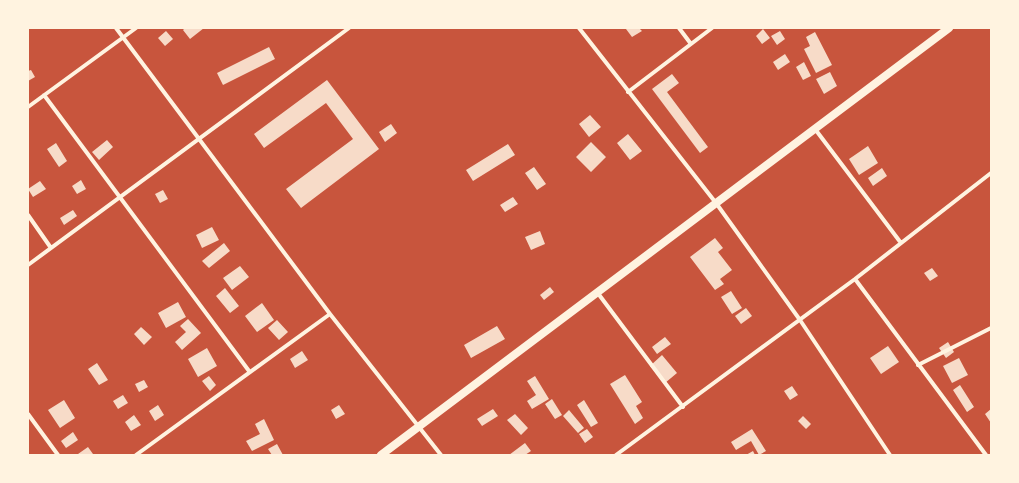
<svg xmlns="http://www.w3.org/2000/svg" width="1019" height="483" viewBox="0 0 1019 483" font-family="Mulish,sans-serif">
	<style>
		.building { fill: #f7dbc8 }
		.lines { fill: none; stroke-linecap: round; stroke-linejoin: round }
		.minor { stroke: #fff3e0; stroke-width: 4 }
		.secondary { stroke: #fff3e0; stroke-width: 8 }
	</style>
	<rect width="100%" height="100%" fill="#c8553d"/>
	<!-- building -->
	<path class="building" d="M185 28H204L190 39 183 30Z
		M628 28H639L642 31 632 37 626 29Z
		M763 29 770 38 762 44 756 36Z
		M166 31 173 39 165 46 158 38Z
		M780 31 785 39 777 45 771 36Z
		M815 32 832 65 816 73 804 49 810 46 806 37Z
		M269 47 275 59 223 85 217 73Z
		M785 54 790 62 778 70 773 62Z
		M804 62 811 76 803 80 796 67Z
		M31 70 35 77 28 81V71Z
		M830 72 837 86 824 94 816 79Z
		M672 74 679 83 667 92 708 147 700 153 652 89Z
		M327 80 379 149 301 208 286 189 353 139 326 103 264 148 254 134Z
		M590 115 601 127 589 137 579 124Z
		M391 124 397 133 385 142 379 132Z
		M628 134 642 151 630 160 617 143Z
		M107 140 113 147 99 160 92 152Z
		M591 142 606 157 591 172 576 157Z
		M56 143 67 161 59 167 47 149Z
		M508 144 515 155 473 181 466 170Z
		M868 146 878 163 859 175 849 159Z
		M534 167 546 184 537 190 525 173Z
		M882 168 887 176 873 186 868 178Z
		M81 180 86 189 77 194 72 186Z
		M40 181 46 189 33 197 28 189Z
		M163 190 168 199 160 203 155 194Z
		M513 197 518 204 505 212 500 205Z
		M73 210 77 216 64 225 60 218Z
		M212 227 219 240 202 248 196 235Z
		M540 231 545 244 531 250 525 237Z
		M715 238 723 248 718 252 732 270 720 279 724 284 715 290 690 257Z
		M224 243 230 251 209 268 202 261Z
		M240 266 249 277 232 290 223 278Z
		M932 268 938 276 930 281 924 273Z
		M550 287 554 292 544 300 540 295Z
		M225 288 239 306 230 313 216 296Z
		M731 291 742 308 732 314 721 297Z
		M178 302 186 317 166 328 158 313Z
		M262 303 274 320 257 332 245 316Z
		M746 308 752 316 741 324 735 316Z
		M188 319 201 333 182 350 175 342 186 332 180 326Z
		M277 320 288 332 279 340 268 328Z
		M497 326 505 339 471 358 464 345Z
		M141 327 152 337 144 345 134 334Z
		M665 337 671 344 657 354 652 347Z
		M948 342 954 352 946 358 939 348Z
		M888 346 899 362 881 374 870 358Z
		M207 348 217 366 198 377 188 359Z
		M302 351 308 360 295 368 290 359Z
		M662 355 677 373 665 383 650 366Z
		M959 358 968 375 952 383 943 366Z
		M97 363 108 380 99 385 88 369Z
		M625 375 642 402 636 406 643 418 635 424 610 384Z
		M209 376 216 385 210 391 202 381Z
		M535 376 549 399 532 409 527 401 536 395 527 381Z
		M144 380 148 387 139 392 135 384Z
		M960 385 974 407 967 412 953 390Z
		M792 386 798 395 790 400 784 391Z
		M123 395 128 403 118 409 113 401Z
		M552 399 562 415 555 419 545 404Z
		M64 400 75 418 60 428 48 410Z
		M584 400 598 423 591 427 577 405Z
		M158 405 164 415 155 421 149 411Z
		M339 405 345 414 336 419 331 410Z
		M493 409 498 416 482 426 477 419Z
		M991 409V423L985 414Z
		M569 410 584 428 578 433 563 416Z
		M515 414 528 428 521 435 507 420Z
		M134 415 141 425 131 431 125 422Z
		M803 416 811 424 806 429 798 421Z
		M264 419 274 440 252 451 246 441 260 434 255 424Z
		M587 429 593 437 585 443 579 434Z
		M752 429 766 451 759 455 751 441 736 450 731 442Z
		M73 432 78 440 66 448 61 441Z
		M525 443 531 451 525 455H509Z
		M277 444 283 455H272L268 449Z
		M88 447 93 454 79 455 78 454Z
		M753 451 755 455H746Z"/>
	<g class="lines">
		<!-- minor -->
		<path class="minor" d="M116 28 330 314 441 455
			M579 28 716 203 800 320 890 455
			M679 28 691 44
			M628 92 712 28
			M44 95 249 371
			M28 107 136 28
			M815 129 901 243
			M28 215 51 248
			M28 265 349 28
			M855 279 986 455
			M597 292 683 407
			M918 365 991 328
			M28 414 58 455
			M136 455 330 314
			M616 455 855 279 991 173"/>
		<!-- secondary -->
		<path class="secondary" d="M381 455 949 28"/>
	</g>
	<!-- border -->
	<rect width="1019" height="483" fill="none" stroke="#fff3e0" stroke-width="58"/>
</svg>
